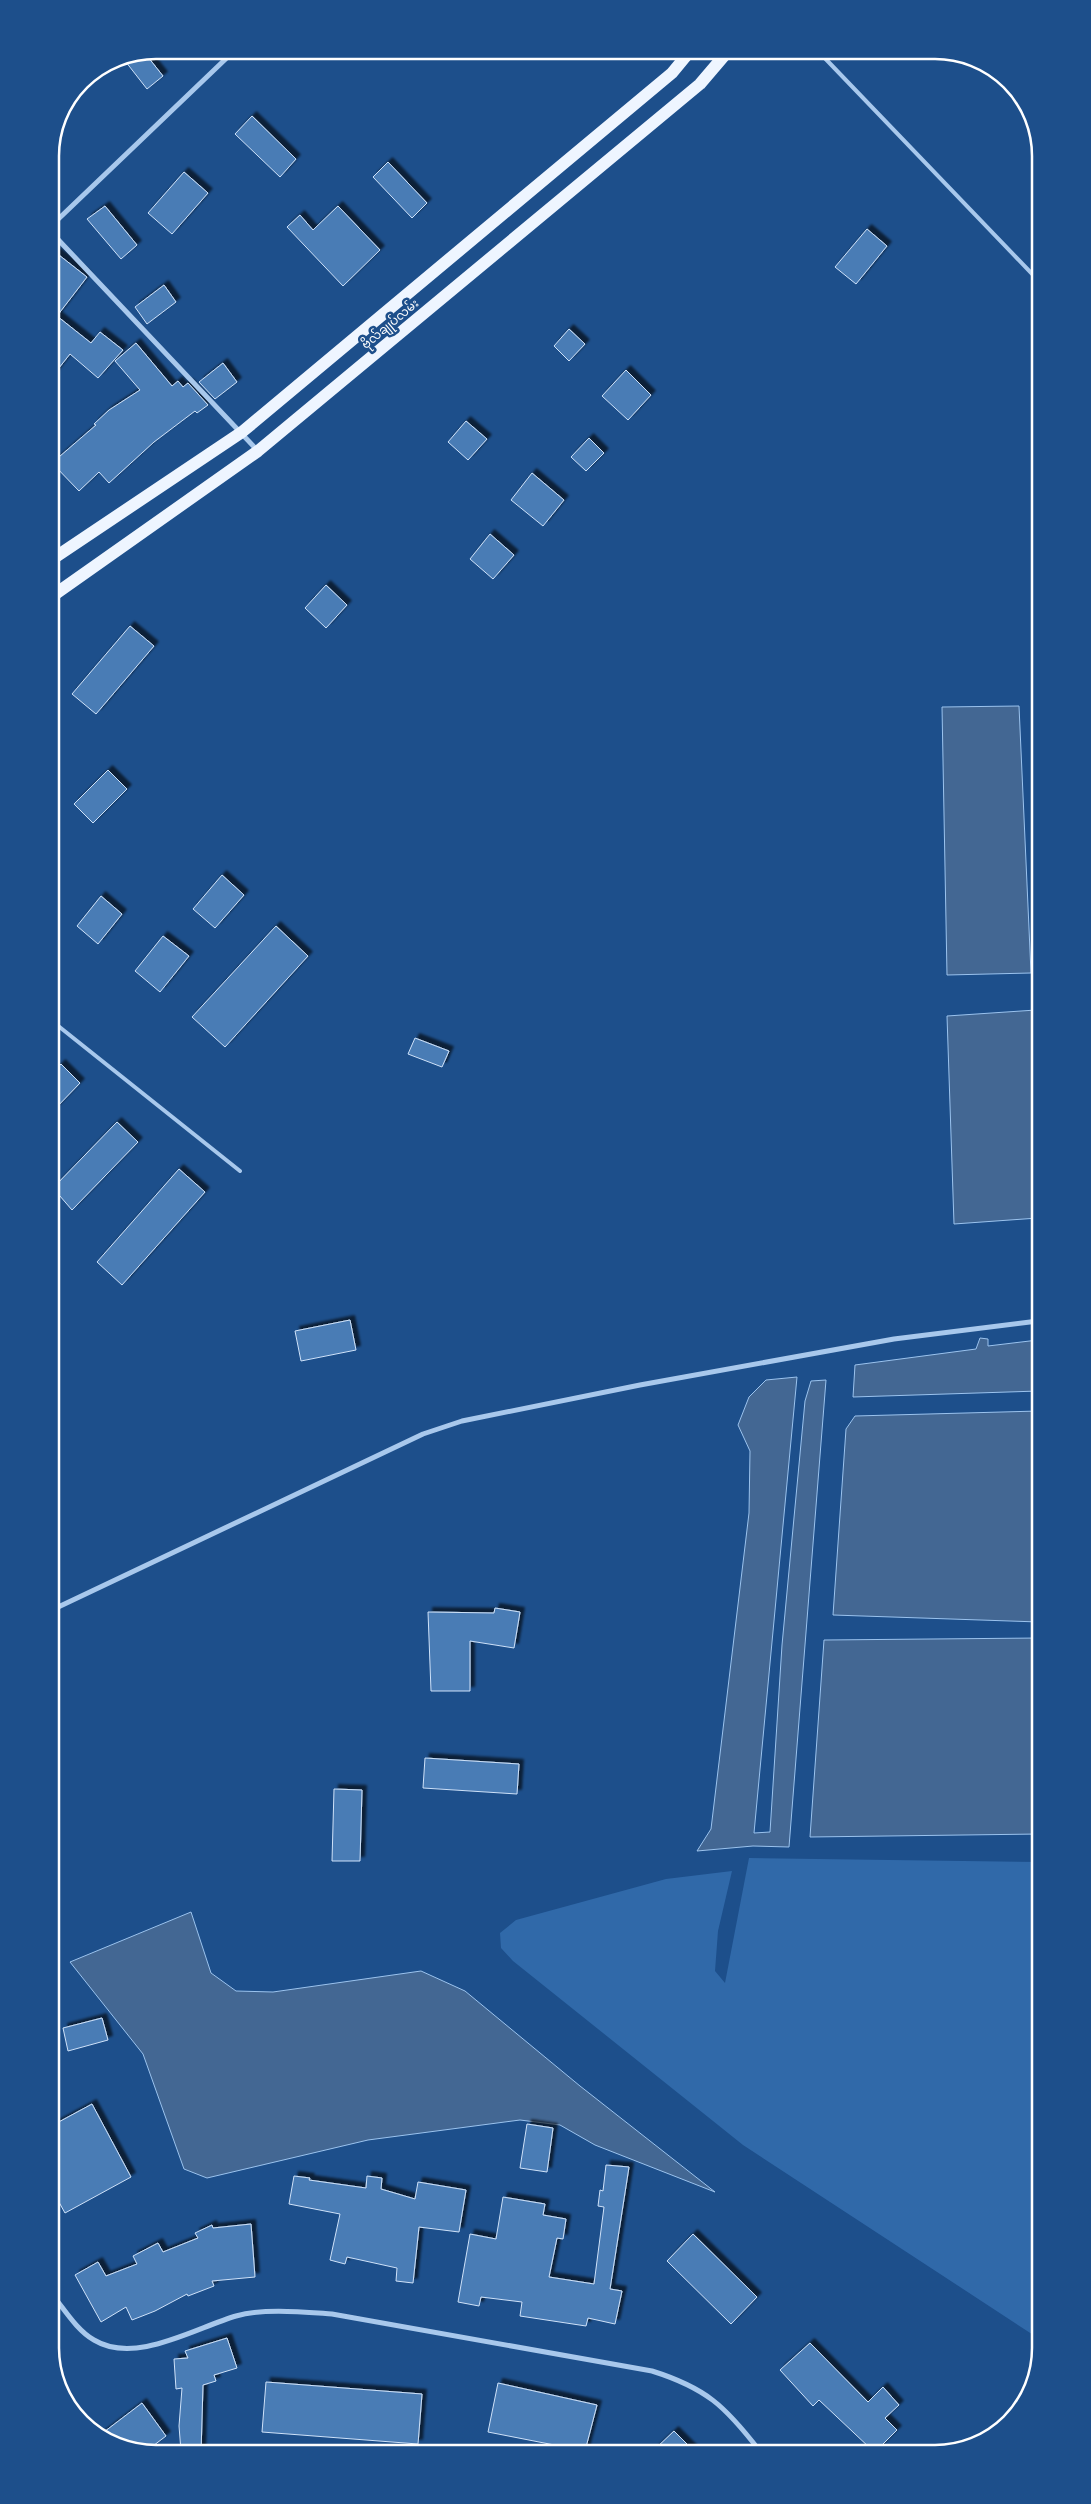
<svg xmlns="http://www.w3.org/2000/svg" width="1091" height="2504" viewBox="0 0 1091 2504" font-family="Overpass,'Noto Sans Myanmar',sans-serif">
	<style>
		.green { fill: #3069a9 }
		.water { fill: #436793; stroke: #9bc3ee }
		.building { fill: #4a7bb5; stroke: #cee2f9; filter: url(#shadow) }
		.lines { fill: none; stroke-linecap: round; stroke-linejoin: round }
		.lane { stroke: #a8c8ec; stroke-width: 4 }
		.street { stroke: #a8c8ec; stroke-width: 5 }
		.primary { stroke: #eef5ff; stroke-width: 12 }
		.labels { text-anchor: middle; stroke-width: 5; stroke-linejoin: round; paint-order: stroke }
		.street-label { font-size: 12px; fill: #fff; stroke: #1d4f8b }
		.rim { fill: none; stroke: #fff; stroke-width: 2.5 }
	</style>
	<defs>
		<filter id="shadow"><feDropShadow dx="4.5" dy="-4.5" stdDeviation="1" flood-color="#0009"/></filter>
	</defs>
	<rect width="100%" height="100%" fill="#1d4f8b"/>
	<!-- green -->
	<path class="green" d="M749 1858 1040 1862 1041 2340 743 2145 513 1961 501 1948 500 1933 516 1920 666 1879 732 1871 718 1931 715 1971 725 1983Z"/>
	<!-- water -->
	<path class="water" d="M1019 706 1031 973 947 975 942 707Z
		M1036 1010 1038 1218 954 1224 947 1016Z
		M980 1338 988 1339V1346L1038 1340 1039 1391 853 1397 855 1365 976 1349Z
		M797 1377 754 1833 770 1832 782 1645 805 1401 811 1381 826 1380 789 1847 753 1846 697 1851 711 1829 749 1513 750 1451 738 1425 749 1397 766 1380Z
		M1039 1411V1622L833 1615 846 1429 855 1416Z
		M1039 1638 1040 1834 810 1837 824 1640Z
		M191 1912 211 1973 236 1991 273 1992 421 1971 465 1991 580 2086 715 2192 595 2145 560 2125 520 2120 368 2140 207 2178 184 2169 143 2054 70 1962Z"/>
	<!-- building -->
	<path class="building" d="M144 52 163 76 147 89 122 57Z
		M252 116 296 159 280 177 235 134Z
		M388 162 427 203 412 218 373 177Z
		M184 172 208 193 172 234 148 213Z
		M105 206 137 245 121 259 87 219Z
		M338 206 380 250 343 286 287 227 300 215 313 230Z
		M867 229 887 246 856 284 835 267Z
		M50 248 87 277 57 316 91 343 100 332 123 350 98 378 70 354 51 378Z
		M164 285 176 302 147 324 135 307Z
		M569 329 585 344 569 361 554 346Z
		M136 343 172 386 178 381 183 387 188 383 208 405 197 413 195 411 154 442 109 483 99 472 79 491 52 463 96 425 94 424 109 410 140 390 115 361Z
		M223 363 237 382 215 399 199 382Z
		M626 370 651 395 628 420 602 396Z
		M466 421 487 439 468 460 448 442Z
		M589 438 604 453 586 471 571 457Z
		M532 473 564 500 543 526 511 500Z
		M490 534 514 555 493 579 470 559Z
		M326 585 347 605 326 628 305 608Z
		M130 626 154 646 96 714 72 694Z
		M108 770 127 789 93 823 74 804Z
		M222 875 244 895 215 928 193 909Z
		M101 896 122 914 98 944 77 926Z
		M276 926 308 956 225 1047 192 1017Z
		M163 936 189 956 160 992 135 971Z
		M415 1038 449 1051 442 1067 408 1054Z
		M61 1064 80 1083 53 1111 52 1073Z
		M117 1122 138 1142 72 1210 53 1188Z
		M179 1169 205 1192 122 1285 97 1262Z
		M350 1320 356 1350 301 1361 295 1331Z
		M495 1608 520 1612 514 1648 470 1641V1691H431L428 1612 494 1613Z
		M425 1758 519 1764 517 1794 423 1788Z
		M334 1789 362 1790 360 1861H332Z
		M102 2018 108 2040 68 2051 63 2028Z
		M92 2104 131 2177 65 2213 55 2195V2124Z
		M527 2124 553 2128 547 2172 520 2168Z
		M606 2165 629 2167 610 2289 622 2291 615 2324 588 2318 586 2326 520 2316 522 2302 481 2297 479 2306 458 2302 470 2234 496 2239 503 2197 545 2204 543 2215 566 2219 563 2239 557 2238 549 2277 594 2284 604 2207 598 2206 600 2190 603 2191Z
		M294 2176 310 2178 309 2180 366 2188 367 2176 382 2178 381 2189 415 2199 418 2182 466 2190 459 2232 419 2227 413 2283 396 2281 397 2268 347 2257 345 2264 330 2260 340 2214 289 2204Z
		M251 2224 255 2277 212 2281 214 2286 188 2296 187 2294 155 2311 132 2320 126 2307 101 2322 75 2275 98 2262 106 2276 137 2264 133 2256 158 2243 163 2252 198 2238 195 2233 212 2225 213 2228Z
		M693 2234 757 2297 731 2324 667 2261Z
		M227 2338 237 2368 214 2375 216 2381 203 2385 201 2453 181 2451 179 2426 182 2388 176 2389 174 2359 188 2358 185 2351Z
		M810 2343 868 2402 883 2387 899 2405 885 2418 897 2430 878 2449H871L819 2400 813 2406 780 2370Z
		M266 2382 422 2394 418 2444 262 2432Z
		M498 2383 597 2405 585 2451 488 2432Z
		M142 2403 166 2436 145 2452 100 2435Z
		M674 2431 693 2450H654Z"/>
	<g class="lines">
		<!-- lane -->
		<path class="lane" d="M817 50 1036 278
			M52 1021 240 1171"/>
		<!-- street -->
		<path class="street" d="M50 227 235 50
			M50 231 258 451
			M54 1609 423 1434 462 1421 640 1385 894 1339 1038 1321
			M55 2298C66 2312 78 2331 94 2340 135 2365 195 2328 236 2316 264 2308 303 2312 332 2314L652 2371C706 2388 725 2406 759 2450"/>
		<!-- primary -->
		<path class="primary" d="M51 560 242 432 672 73 691 50
			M51 597 258 451 700 84 729 50"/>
	</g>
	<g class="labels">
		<!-- street labels -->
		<g class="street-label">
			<text transform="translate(390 324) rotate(-40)" y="4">ဗိုလ်ချုပ်လမ်း</text>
		</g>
	</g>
	<!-- crop -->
	<path d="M0 0H1091V2504H0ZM156 59H935A97 97 0 0 1 1032 156V2348A97 97 0 0 1 935 2445H156A97 97 0 0 1 59 2348V156A97 97 0 0 1 156 59Z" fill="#1d4f8b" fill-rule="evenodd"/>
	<path class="rim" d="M156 59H935A97 97 0 0 1 1032 156V2348A97 97 0 0 1 935 2445H156A97 97 0 0 1 59 2348V156A97 97 0 0 1 156 59Z"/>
</svg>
